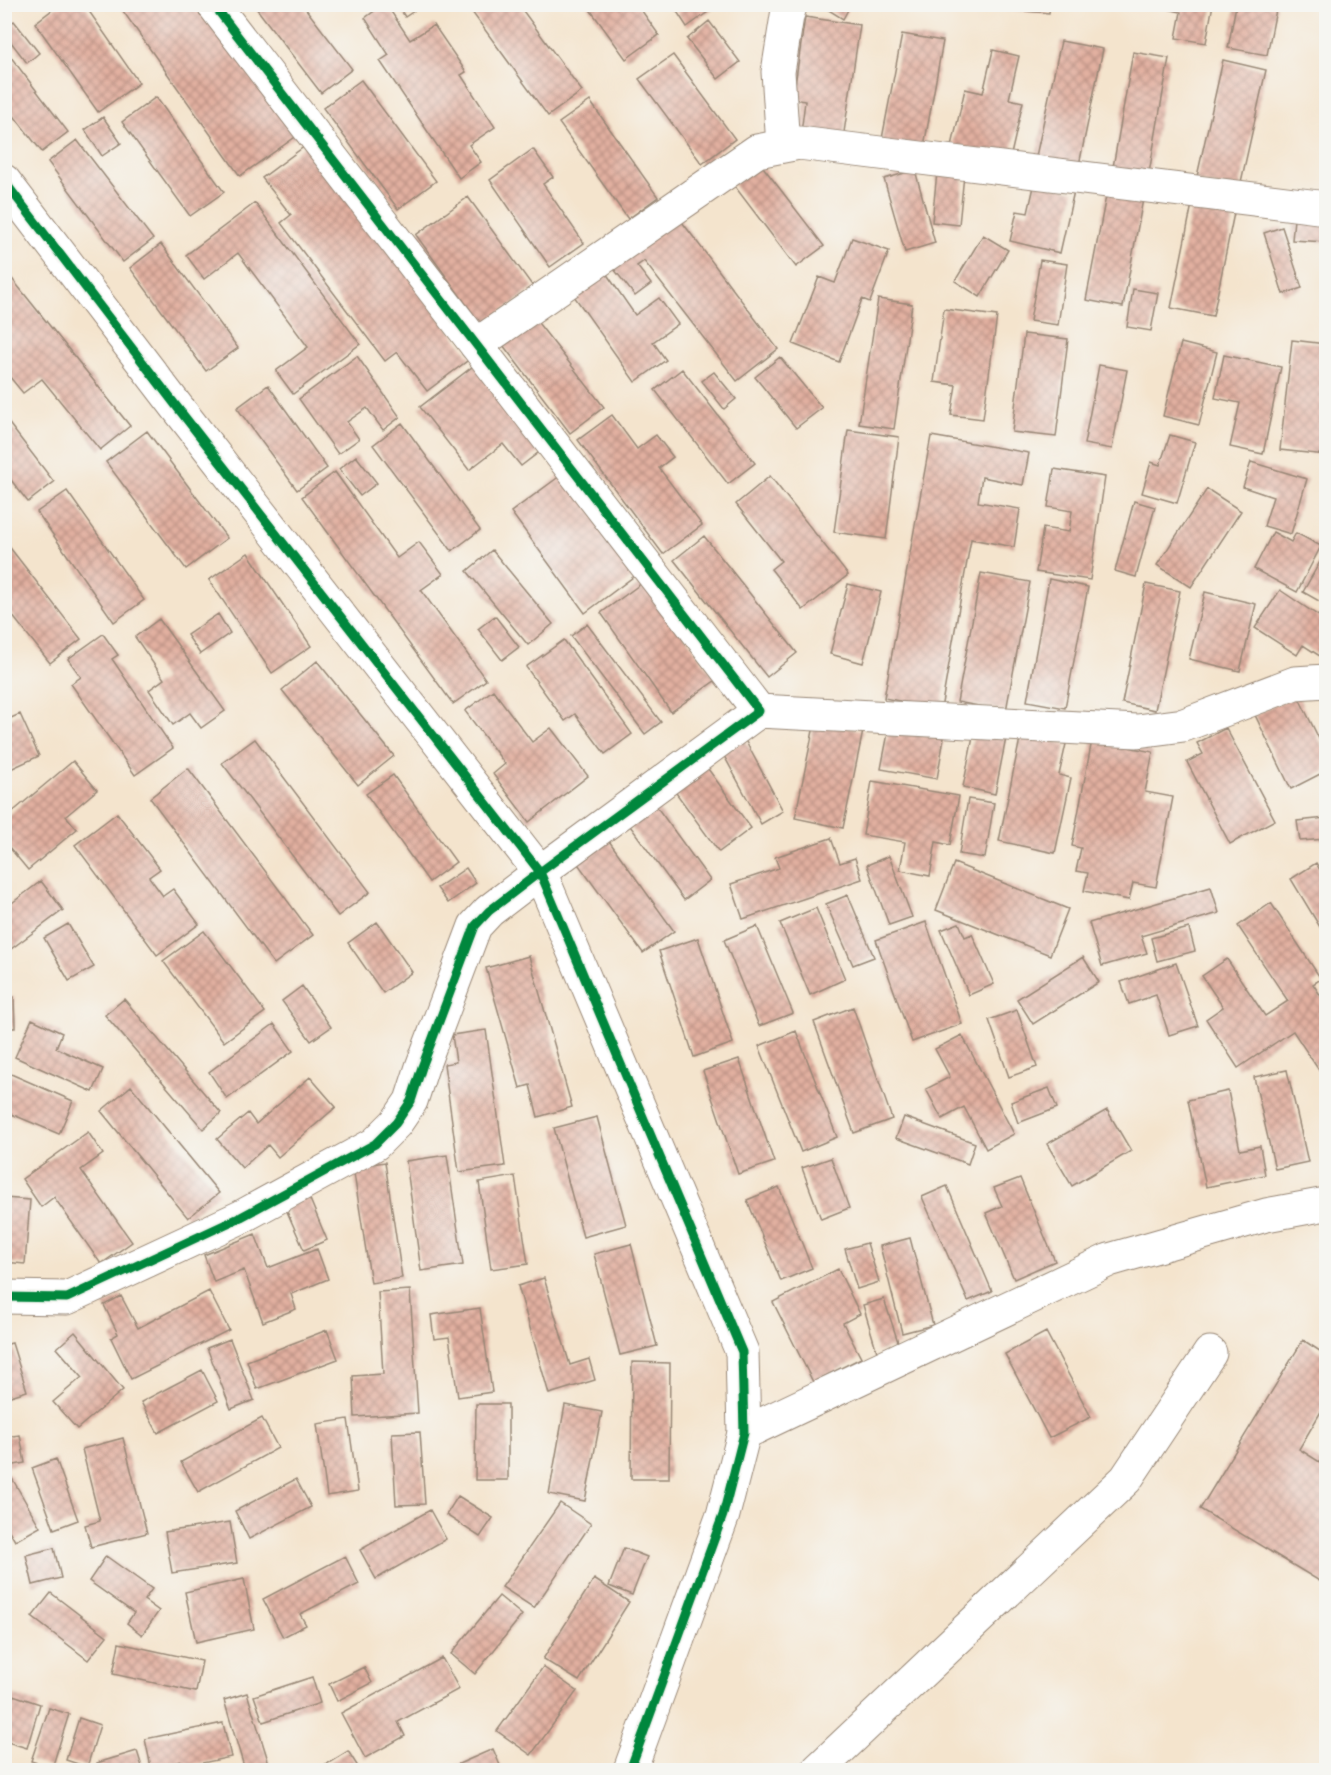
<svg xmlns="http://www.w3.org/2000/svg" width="1331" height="1775" viewBox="0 0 1331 1775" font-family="'IM FELL DW Pica',serif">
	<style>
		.building { fill: url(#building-cross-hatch) }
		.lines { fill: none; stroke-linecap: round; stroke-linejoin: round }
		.street-casing { stroke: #988776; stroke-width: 35 }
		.secondary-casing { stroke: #988776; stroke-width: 35 }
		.street { stroke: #fff; stroke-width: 33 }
		.secondary { stroke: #fff; stroke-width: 33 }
		.cycleway-casing { stroke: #f6f6f2; stroke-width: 13 }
		.cycleway { stroke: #00873e; stroke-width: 9 }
	</style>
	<defs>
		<pattern id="building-cross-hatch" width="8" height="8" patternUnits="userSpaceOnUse" patternTransform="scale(1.5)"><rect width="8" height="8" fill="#e2b0a0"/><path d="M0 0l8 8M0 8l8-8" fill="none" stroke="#b88f82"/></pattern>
	</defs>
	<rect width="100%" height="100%" fill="#f6f6f2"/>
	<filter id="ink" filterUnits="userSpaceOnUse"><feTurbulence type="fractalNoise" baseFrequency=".0167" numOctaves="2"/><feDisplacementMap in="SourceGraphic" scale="12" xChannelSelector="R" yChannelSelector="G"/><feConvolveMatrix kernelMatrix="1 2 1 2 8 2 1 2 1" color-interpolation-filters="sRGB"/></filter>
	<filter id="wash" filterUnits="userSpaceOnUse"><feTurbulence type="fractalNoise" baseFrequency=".008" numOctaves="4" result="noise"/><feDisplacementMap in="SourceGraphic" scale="24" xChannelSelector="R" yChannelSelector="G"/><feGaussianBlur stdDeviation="1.35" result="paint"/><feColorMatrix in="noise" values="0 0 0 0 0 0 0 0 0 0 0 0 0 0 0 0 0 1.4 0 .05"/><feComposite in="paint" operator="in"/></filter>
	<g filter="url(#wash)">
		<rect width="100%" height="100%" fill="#f4e4cd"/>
		<g id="blocks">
			<!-- building -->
			<path class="building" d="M60 4H84L139 83 98 112 35 23Z
				M118 4H205L298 135 240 176Z
				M253 4H302L352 69 321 93Z
				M384 4H386L410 40 434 25 466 72 461 75 495 127 469 145 481 162 459 178 380 61 389 55 365 18Z
				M397 4H424L405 17Z
				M474 4H518L582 91 548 116 469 8Z
				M586 4H637L659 35 626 59Z
				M672 4H719L687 27Z
				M819 4H851L843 19Z
				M999 4H1050L1049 13 999 9Z
				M1071 4H1111L1110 8 1070 7Z
				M1147 4H1213L1206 43 1176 38 1181 12Z
				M1236 5H1277L1267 55 1228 48Z
				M805 17 860 25 843 139 801 133 805 101 793 99Z
				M14 21 39 53 27 63 4 33V28Z
				M709 21 740 62 718 79 687 39Z
				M902 34 943 41 923 152 881 144Z
				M1061 41 1103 49 1078 170 1035 161Z
				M4 48 68 132 42 152 4 103Z
				M993 50 1019 56 1009 99 1023 102 1010 159 952 146 965 89 983 93Z
				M1133 52 1169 58 1148 179 1112 173Z
				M673 55 735 139 702 164 639 79Z
				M1223 60 1266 70 1239 191 1196 181Z
				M361 80 436 181 398 209 323 108Z
				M156 97 224 192 190 216 122 122Z
				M590 101 658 197 628 219 559 123Z
				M103 117 121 143 102 156 85 130Z
				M77 140 153 239 123 262 48 162Z
				M309 143 471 358 427 391 397 352 385 361 281 223 291 215 262 178Z
				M533 149 553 177 543 184 584 243 550 267 490 180Z
				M760 163 824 246 796 267 733 184Z
				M915 170 935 243 905 252 884 179Z
				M937 172 964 175 959 225 932 222Z
				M1035 182 1074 191 1060 253 1010 241 1017 211 1028 213Z
				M1107 191 1143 199 1123 307 1086 300Z
				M468 197 534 288 482 326 416 235Z
				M255 203 360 344 293 394 276 371 308 347 238 253 204 279 186 255Z
				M1192 204 1234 213 1213 316 1171 308Z
				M676 214 778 349 737 381 644 261 637 266 651 284 635 296 610 264Z
				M1294 219 1326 221V242L1292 240Z
				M1282 227 1302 288 1283 294 1264 233Z
				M983 235 1008 250 980 297 955 281Z
				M852 238 889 251 870 302 862 299 839 362 793 344 819 277 835 283Z
				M161 244 238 348 206 371 130 268Z
				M1040 260 1067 264 1058 325 1030 321Z
				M5 270 130 426 100 450 42 379 23 393 4 370Z
				M606 273 635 315 659 298 678 324 653 342 666 360 635 382 574 296Z
				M1133 289 1158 293 1151 331 1127 327Z
				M878 299 912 304 894 429 859 424Z
				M944 309 997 316 983 419 951 415 956 385 934 382Z
				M535 319 604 407 570 433 503 345Z
				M1024 334 1068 339 1056 437 1012 432Z
				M1292 340 1326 344V455L1280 450Z
				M1181 343 1217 352 1199 425 1163 416Z
				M1224 355 1281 367 1263 454 1230 447 1240 403 1215 398Z
				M357 356 400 417 383 430 367 408 347 422 359 439 338 454 299 399Z
				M780 357 822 408 796 428 755 377Z
				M476 364 543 449 521 466 503 444 469 470 420 407Z
				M1099 365 1127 370 1112 449 1084 444Z
				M682 369 755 463 728 484 655 390Z
				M714 372 736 399 724 409 702 381Z
				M268 385 327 468 297 490 237 408Z
				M612 415 637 449 656 435 673 457 659 468 702 525 663 554 578 440Z
				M4 417 54 482 28 502 4 471Z
				M402 423 480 530 452 551 373 445Z
				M848 430 899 437 886 539 834 532Z
				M147 431 227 538 186 569 106 462Z
				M1170 435 1195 442 1177 503 1142 493 1151 462 1160 465Z
				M931 436 1029 453 1023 485 982 477 978 502 1020 509 1014 547 971 539 941 709 884 698Z
				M356 456 377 483 360 496 339 469Z
				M1251 462 1307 479 1291 534 1264 526 1273 497 1243 487Z
				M1054 469 1105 477 1090 580 1036 572 1043 528 1069 532 1072 511 1048 507Z
				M335 472 397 558 419 542 443 574 421 590 486 680 453 704 302 497Z
				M564 473 637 574 585 613 511 512Z
				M770 476 848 575 803 610 771 569 781 561 736 504Z
				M1207 489 1241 511 1191 587 1157 565Z
				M67 491 144 600 114 622 37 512Z
				M1134 501 1155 507 1136 577 1115 571Z
				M1273 532 1291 542 1296 533 1321 546 1297 592 1254 569Z
				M704 536 797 653 767 677 674 560Z
				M4 540 81 639 50 663 4 605Z
				M492 550 553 624 528 645 467 571Z
				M1326 551V605L1303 592Z
				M248 553 311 646 272 673 209 580Z
				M981 573 1030 582 1006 711 957 702Z
				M1049 579 1088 587 1065 708 1027 701Z
				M646 580 716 680 671 712 601 613Z
				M848 584 881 592 863 663 830 654Z
				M1146 584 1180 591 1155 710 1122 703Z
				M1280 590 1326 621V660L1303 645 1297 655 1255 628Z
				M1205 592 1256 604 1240 671 1189 659Z
				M218 614 230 633 200 654 187 635Z
				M495 616 519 647 502 660 478 629Z
				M159 619 225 711 201 728 190 713 173 725 149 690 164 679 135 637Z
				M587 624 661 722 645 734 571 636Z
				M103 634 118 655 112 659 173 748 135 775 71 684 81 677 68 659Z
				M564 640 632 734 605 754 575 714 565 721 526 667Z
				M317 661 394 756 358 785 282 690Z
				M493 690 532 742 551 728 588 776 529 822 493 774 505 764 465 711Z
				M1297 694 1326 753V771L1291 789 1255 715Z
				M20 714 39 756 4 772V721Z
				M815 721 863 731 843 828 795 818Z
				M889 728 944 738 937 779 881 769Z
				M1226 728 1275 820 1230 844 1187 762 1203 754 1197 743Z
				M974 732 1006 738 995 794 963 787Z
				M1021 734 1066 744 1059 775 1071 778 1055 853 999 841Z
				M255 739 370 892 338 916 222 763Z
				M745 740 783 811 761 824 722 752Z
				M1092 740 1153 752 1145 792 1173 797 1156 887 1133 883 1129 900 1084 891 1088 873 1076 871 1081 848 1072 846Z
				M73 761 97 790 66 816 77 829 28 870 4 841V819Z
				M703 762 751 828 719 852 671 786Z
				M188 768 313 935 274 964 150 798Z
				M393 775 456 862 429 882 366 794Z
				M872 781 959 796 950 845 936 842 930 876 900 870 905 842 863 835Z
				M651 799 710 880 684 900 625 819Z
				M968 799 994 803 985 858 959 854Z
				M117 813 160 869 149 877 163 896 173 889 199 924 157 955 75 845Z
				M1326 818V839L1300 841 1297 821Z
				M604 834 674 931 643 953 573 857Z
				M831 838 840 863 855 858 862 879 743 919 731 884 779 868 775 857Z
				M889 856 912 917 889 925 867 865Z
				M954 863 1068 909 1050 955 936 910Z
				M1316 863 1326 880V937L1291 879Z
				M466 868 476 883 448 903 437 888Z
				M41 881 63 910 11 949 4 940V909Z
				M1211 887 1219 913 1141 936 1147 953 1102 966 1089 923Z
				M848 895 874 957 853 965 826 904Z
				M1271 903 1321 979 1313 984 1326 1004V1009L1320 1013 1326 1023V1081L1293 1031 1238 1068 1206 1019 1223 1007 1202 976 1227 959 1265 1016 1288 1001 1238 926Z
				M816 908 845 979 810 995 780 923Z
				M377 922 412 972 383 993 348 943Z
				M926 922 962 1024 912 1042 876 940Z
				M959 923 965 937 972 934 994 984 969 995 941 930Z
				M68 924 94 967 69 981 44 938Z
				M757 926 793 1013 759 1026 724 940Z
				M1189 928 1195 951 1157 961 1151 938Z
				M204 931 265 1012 224 1042 163 961Z
				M698 938 733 1043 694 1057 659 951Z
				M529 956 572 1107 538 1117 530 1085 520 1088 486 968Z
				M1083 957 1099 982 1033 1024 1017 999Z
				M1176 963 1198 1026 1169 1035 1156 995 1129 1004 1121 982Z
				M302 986 331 1027 311 1041 282 1001Z
				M14 997 15 1028H4V998Z
				M124 999 221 1113 203 1129 105 1015Z
				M853 1007 892 1119 854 1133 814 1022Z
				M1017 1010 1037 1067 1009 1077 989 1020Z
				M32 1019 62 1033 56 1048 103 1069 93 1092 15 1057Z
				M274 1024 293 1051 227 1099 209 1072Z
				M486 1030 505 1166 459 1172 444 1064 456 1062 452 1035Z
				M796 1031 837 1137 801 1152 759 1046Z
				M962 1035 1014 1134 986 1149 964 1107 942 1119 926 1089 950 1077 935 1049Z
				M739 1059 774 1162 738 1174 703 1071Z
				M1287 1070 1308 1162 1275 1169 1254 1077Z
				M4 1071 73 1101 59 1134 4 1111Z
				M310 1077 336 1107 278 1157 268 1145 242 1168 217 1139 248 1113 256 1124Z
				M131 1086 219 1193 188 1218 101 1111Z
				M1049 1088 1057 1108 1018 1123 1011 1102Z
				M1228 1091 1240 1150 1260 1146 1265 1175 1206 1187 1188 1100Z
				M1107 1110 1131 1151 1072 1186 1047 1144Z
				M597 1117 626 1225 583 1237 554 1128Z
				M904 1117 975 1143 968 1164 896 1138Z
				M88 1132 103 1154 81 1170 132 1242 101 1264 54 1197 41 1207 22 1179Z
				M447 1155 463 1265 421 1271 406 1161Z
				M831 1158 849 1208 821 1219 802 1168Z
				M385 1162 402 1278 371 1283 353 1167Z
				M515 1176 528 1264 491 1269 479 1182Z
				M1020 1178 1055 1261 1014 1279 986 1213 1002 1206 994 1188Z
				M947 1186 992 1291 968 1301 922 1197Z
				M779 1187 812 1268 781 1281 747 1200Z
				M309 1197 327 1240 304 1250 285 1207Z
				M4 1198 30 1200 25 1264 4 1262Z
				M255 1234 268 1268 317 1249 328 1279 291 1294 296 1309 263 1322 244 1270 214 1282 204 1255Z
				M910 1238 933 1325 902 1333 880 1246Z
				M867 1243 879 1282 857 1289 845 1249Z
				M631 1244 657 1346 620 1355 594 1254Z
				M838 1269 860 1314 843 1323 861 1358 813 1382 773 1302Z
				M544 1278 570 1365 589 1359 595 1380 549 1394 518 1286Z
				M410 1290 418 1413 355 1417 353 1376 383 1374 378 1292Z
				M209 1291 229 1330 131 1379 111 1338 118 1334 104 1305 121 1296 138 1328Z
				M884 1299 899 1345 877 1352 863 1305Z
				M480 1308 492 1392 458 1397 449 1337 434 1339 431 1315Z
				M327 1330 338 1359 257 1389 247 1361Z
				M75 1332 123 1390 77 1429 53 1402 82 1377 57 1348Z
				M1046 1332 1091 1417 1049 1438 1005 1354Z
				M230 1339 254 1400 231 1409 207 1348Z
				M1303 1340 1326 1355V1403L1299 1449 1326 1466V1585L1200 1509Z
				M12 1343 27 1391 4 1398V1345Z
				M632 1362 670 1363 669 1479H631Z
				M202 1370 218 1401 158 1433 141 1402Z
				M476 1404H508V1480H475Z
				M565 1405 602 1412 585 1501 549 1494Z
				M262 1418 278 1448 198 1492 181 1462Z
				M348 1419 358 1491 327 1496 317 1424Z
				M420 1432 425 1504 396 1505 392 1433Z
				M20 1435 25 1463 4 1467V1437Z
				M123 1438 147 1533 91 1547 85 1525 100 1521 82 1449Z
				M56 1459 78 1520 54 1529 32 1468Z
				M9 1473 40 1527 15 1541 4 1522V1476Z
				M296 1479 311 1507 249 1539 235 1511Z
				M458 1496 493 1518 480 1537 446 1515Z
				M560 1503 591 1524 534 1608 502 1587Z
				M430 1510 446 1539 376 1579 360 1550Z
				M230 1522 237 1563 172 1573 165 1532Z
				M54 1548 61 1578 33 1585 26 1555Z
				M624 1548 647 1557 632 1595 609 1586Z
				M106 1556 152 1589 144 1600 159 1611 142 1635 127 1623 134 1613 89 1581Z
				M345 1556 359 1584 300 1614 306 1625 283 1637 263 1599Z
				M244 1579 254 1629 196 1642 185 1592Z
				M594 1579 629 1602 579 1681 543 1659Z
				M51 1593 107 1636 88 1660 32 1617Z
				M499 1596 522 1615 475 1674 451 1654Z
				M119 1643 202 1661 196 1692 113 1674Z
				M442 1658 459 1689 398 1722 405 1736 365 1758 341 1713Z
				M364 1667 372 1683 337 1701 329 1684Z
				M543 1667 577 1691 531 1755 497 1731Z
				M312 1677 320 1703 263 1722 254 1696Z
				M7 1693 40 1704 27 1748 4 1741V1700Z
				M247 1693 271 1770H245L224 1700Z
				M49 1708 69 1714 52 1768 31 1761Z
				M79 1718 100 1725 87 1767 66 1760Z
				M223 1723 231 1757 184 1767 182 1761 151 1767 145 1739Z
				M493 1749 502 1770H445Z
				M137 1751 143 1770H100L97 1763Z
				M348 1751 360 1770H317Z"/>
		</g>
	</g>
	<g filter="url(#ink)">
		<use href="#blocks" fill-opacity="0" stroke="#988776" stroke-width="1.5"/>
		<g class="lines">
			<defs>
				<path id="street" d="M783 146 778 72 787 16 791 4
					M476 345 757 151 799 143 1326 208
					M759 711 1137 731 1184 725 1295 683 1326 681
					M4 1297 67 1298 241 1217 375 1144 396 1123 411 1101 422 1067 475 926 489 911 540 872 759 711 213 4
					M744 1433 1109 1260 1266 1215 1326 1204
					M818 1770 1126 1479 1210 1353"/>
				<path id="secondary" d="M4 181 177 407 540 872 742 1352 744 1433 723 1515 630 1770"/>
			</defs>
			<!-- street casing -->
			<use href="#street" class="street-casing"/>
			<!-- secondary casing -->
			<use href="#secondary" class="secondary-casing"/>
			<!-- street -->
			<use href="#street" class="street"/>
			<!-- secondary -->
			<use href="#secondary" class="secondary"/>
			<defs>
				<path id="cycleway" d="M4 181 177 407 540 872 742 1352 744 1433 723 1515 630 1770
					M4 1297 67 1298 241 1217 375 1144 396 1123 411 1101 422 1067 475 926 489 911 540 872 759 711 213 4"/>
			</defs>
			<!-- cycleway casing -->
			<use href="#cycleway" class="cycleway-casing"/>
			<!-- cycleway -->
			<use href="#cycleway" class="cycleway"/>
		</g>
	</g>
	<!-- margin -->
	<rect width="1331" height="1775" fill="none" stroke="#f6f6f2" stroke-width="24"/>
</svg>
